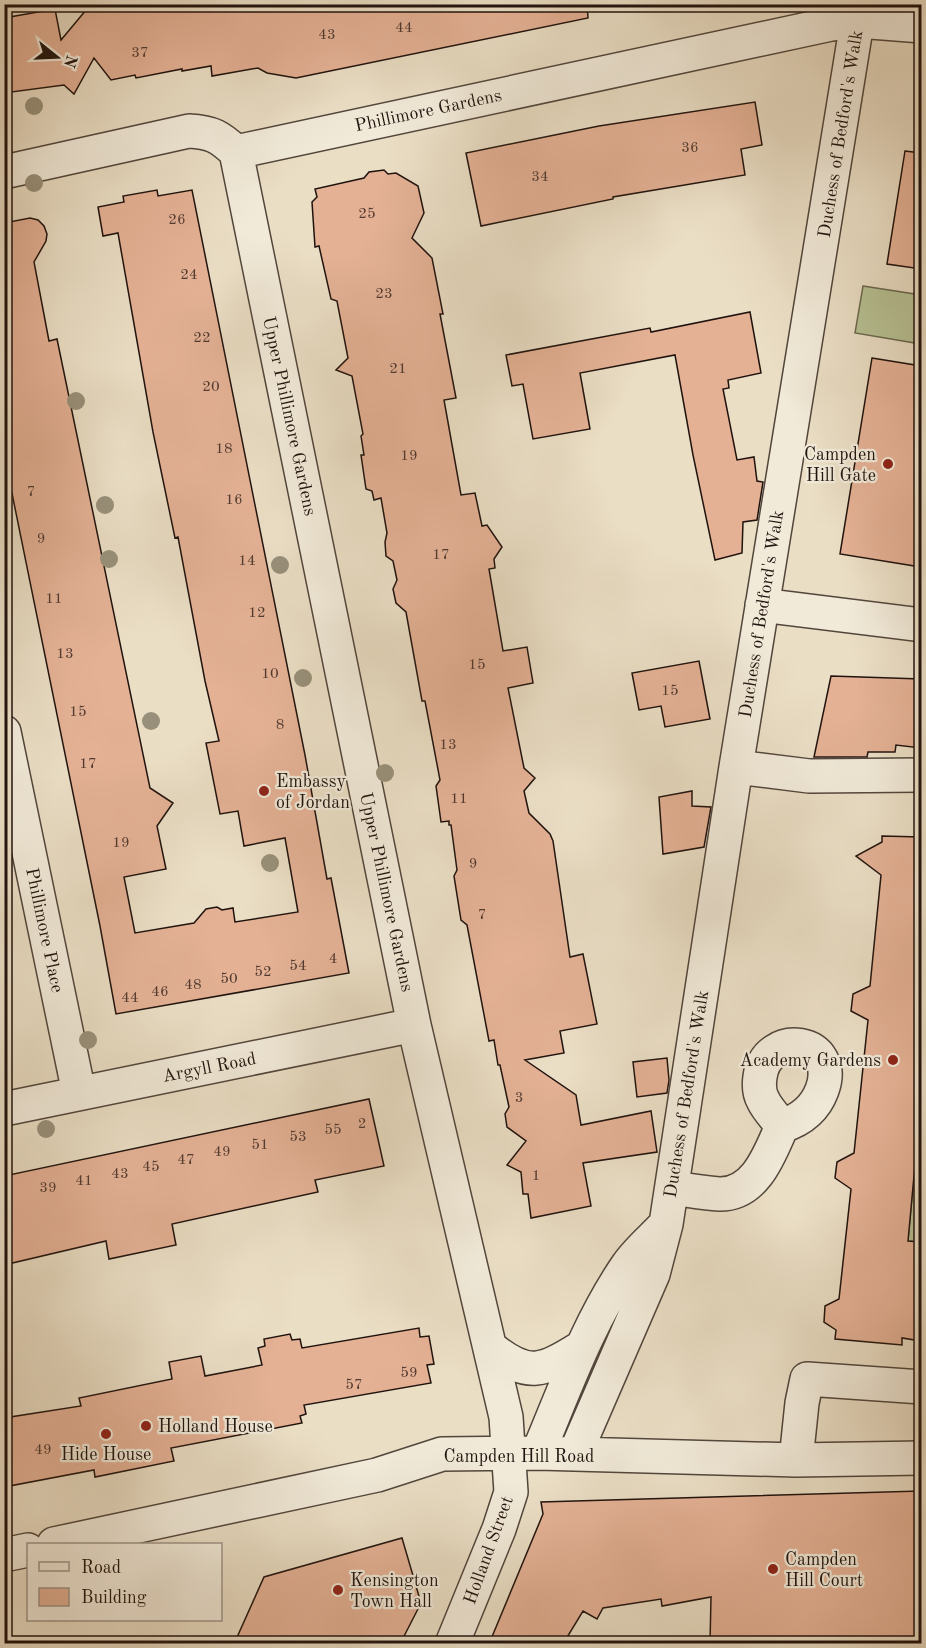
<svg xmlns="http://www.w3.org/2000/svg" width="926" height="1648" viewBox="0 0 926 1648" font-family="'Old Standard TT',serif">
	<style>
		.green { fill: #b7c194; stroke: #6c6a51; stroke-width: 1.5 }
		.building { fill: #e4b195; stroke: #20130e; stroke-width: 1.5 }
		.lines { fill: none; stroke-linecap: round; stroke-linejoin: round }
		.minor-casing { stroke: #52463c; stroke-width: 36 }
		.minor { stroke: #f1ead9; stroke-width: 33 }
		.tree { fill: #98907a }
		.poi-dot { fill: #8f2418; stroke: #f1ead9; stroke-width: 2 }
		.labels { text-anchor: middle; stroke-width: 4.5; stroke-linejoin: round; paint-order: stroke }
		.number-label { font-size: 15px; fill: #513a30 }
		.street-label { font-size: 18px; fill: #20130e; stroke: #f1ead9 }
		.poi-label { font-size: 18px; fill: #20130e; stroke: #f1ead9; text-anchor: start }
	</style>
	<rect width="100%" height="100%" fill="#eadec5"/>
	<filter id="stains"><feTurbulence type="fractalNoise" baseFrequency=".00333" numOctaves="4"/><feColorMatrix values="0 0 0 0 .2 0 0 0 0 .09 0 0 0 0 .02 0 0 0 .5 -.17"/></filter>
	<radialGradient id="worn" r=".72"><stop offset=".6" stop-color="#630" stop-opacity="0"/><stop offset="1" stop-color="#630" stop-opacity=".3"/></radialGradient>
	<!-- green -->
	<path class="green" d="M863 286 921 295V344L855 333Z
		M921 1100V1242L908 1241Z"/>
	<!-- building -->
	<path class="building" d="M91 4H587L588 18 296 78 267 73 258 68 212 76 211 66 182 71V69L136 78 135 75 111 80 94 58 74 94 64 85 4 93V18L55 9 61 40Z
		M755 102 762 145 741 149 745 175 613 197V199L481 226 466 153 599 126Z
		M905 151 921 153V269L887 264Z
		M384 170 388 174 396 173 418 186 424 213 412 238 432 258 443 314H440L456 398 444 400 461 495 475 493 482 526 487 525 502 547 494 559 495 568 489 569 503 651 527 647 533 683 508 688 524 768 535 778 524 791 529 813 550 834 553 841 570 957 583 954 597 1024 560 1031 564 1053 525 1060 576 1095 581 1125 651 1111 657 1152 583 1163 591 1206 531 1218 528 1194H523L521 1172 507 1165 526 1141 507 1127 505 1114 509 1107 500 1065H498L494 1040 489 1041 467 925 461 920 454 876 457 870 451 825H449V821L441 822 436 786 440 780 425 701H422L406 612 396 603 393 589 397 580 393 561 386 556 385 542 387 533 381 498 374 500 372 491 366 489 361 455H364L361 436 363 434 352 376 336 370 348 358 337 301 331 299 319 246 315 247 312 202 317 197 315 189 364 178 369 172Z
		M157 190 158 196 192 190 305 755 327 879 331 878 349 973 116 1014 100 926 4 454V223L30 218 38 220 44 226 47 234 46 241 34 262 49 341 57 339 150 788 173 803 157 826 166 869 124 877 135 933 194 923 206 909 217 907 222 910 233 908 235 922 298 912 285 838 244 846 238 811 220 814 206 743 219 741 205 681 178 537 175 538 153 432 118 233 103 236 98 207 124 202 123 196Z
		M750 312 761 373 728 380 729 388 723 389 737 460 754 457 757 481 763 482 757 520 743 522 742 553 715 560 693 455 675 355 580 373 590 429 533 439 523 384 512 386 506 355 650 328 651 332Z
		M872 358 921 366V567L840 554Z
		M699 661 710 719 665 727 661 706 639 710 632 673Z
		M831 676 921 679V748L896 745 895 752H868L867 757H814Z
		M692 791V806L711 807 704 847 663 854 659 797Z
		M882 836 921 837V1100L908 1241 921 1242V1341L902 1338V1345L835 1339 836 1330 824 1322 825 1306 839 1299 851 1189 835 1178 837 1162 854 1153 868 1020 851 1011 853 994 870 986 881 875 856 856 882 842Z
		M667 1058 669 1080 667 1093 637 1097 633 1062Z
		M369 1099 384 1166 315 1180 318 1192 172 1224 176 1245 109 1259 106 1241 8 1264 4 1245V1176Z
		M419 1328 420 1337 429 1336 434 1364 427 1365 431 1383 304 1405 306 1414 300 1416 302 1423 171 1448 174 1461 95 1477 94 1470 4 1487V1418L81 1406 79 1398 172 1379 169 1362 201 1356 205 1376 262 1365 258 1348 265 1346 264 1339 290 1334 292 1340 300 1339 302 1348Z
		M921 1491V1644H710L711 1597 662 1606 661 1599 603 1608 597 1619 583 1611 563 1644H489L543 1514 541 1502Z
		M402 1538 421 1603 400 1644H234L264 1577Z"/>
	<g class="lines">
		<defs>
			<path id="minor" d="M236 152 414 1025 506 1417 511 1492 499 1529 452 1644
				M4 172 189 131C212 132 220 137 236 152L831 24 858 21 922 26
				M762 605 922 625
				M4 732 79 1093
				M736 767 809 776 922 775
				M4 1109 414 1025
				M672 1188C688 1190 704 1193 719 1194 756 1195 770 1153 782 1126 801 1120 815 1109 822 1090 841 1038 766 1028 760 1077 759 1084 759 1093 763 1100 767 1109 776 1118 782 1126
				M491 1348C529 1379 543 1371 582 1347
				M538 1453C565 1389 588 1323 627 1266 637 1251 653 1238 665 1225
				M575 1454 653 1274 666 1224 736 767 860 4
				M796 1460 802 1403 807 1379 922 1387
				M54 1544 377 1475 442 1454 538 1453 796 1460 922 1458
				M4 1555 28 1550"/>
		</defs>
		<!-- minor casing -->
		<use href="#minor" class="minor-casing"/>
		<!-- minor -->
		<use href="#minor" class="minor"/>
	</g>
	<!-- trees -->
	<g class="tree">
		<circle cx="34" cy="106" r="9"/>
		<circle cx="34" cy="183" r="9"/>
		<circle cx="76" cy="401" r="9"/>
		<circle cx="105" cy="505" r="9"/>
		<circle cx="109" cy="559" r="9"/>
		<circle cx="280" cy="565" r="9"/>
		<circle cx="303" cy="678" r="9"/>
		<circle cx="151" cy="721" r="9"/>
		<circle cx="385" cy="773" r="9"/>
		<circle cx="270" cy="863" r="9"/>
		<circle cx="88" cy="1040" r="9"/>
		<circle cx="46" cy="1129" r="9"/>
	</g>
	<!-- markers -->
	<g class="poi-dot">
		<circle cx="888" cy="464" r="6"/>
		<circle cx="264" cy="791" r="6"/>
		<circle cx="893" cy="1060" r="6"/>
		<circle cx="146" cy="1426" r="6"/>
		<circle cx="106" cy="1434" r="6"/>
		<circle cx="773" cy="1569" r="6"/>
		<circle cx="338" cy="1590" r="6"/>
	</g>
	<g class="labels">
		<!-- number labels -->
		<g class="number-label">
			<text x="404" y="32">44</text>
			<text x="327" y="39">43</text>
			<text x="140" y="57">37</text>
			<text x="690" y="152">36</text>
			<text x="540" y="181">34</text>
			<text x="367" y="218">25</text>
			<text x="177" y="224">26</text>
			<text x="189" y="279">24</text>
			<text x="384" y="298">23</text>
			<text x="202" y="342">22</text>
			<text x="398" y="373">21</text>
			<text x="211" y="391">20</text>
			<text x="224" y="453">18</text>
			<text x="409" y="460">19</text>
			<text x="31" y="496">7</text>
			<text x="234" y="504">16</text>
			<text x="41" y="543">9</text>
			<text x="441" y="559">17</text>
			<text x="247" y="565">14</text>
			<text x="54" y="603">11</text>
			<text x="257" y="617">12</text>
			<text x="65" y="658">13</text>
			<text x="477" y="669">15</text>
			<text x="270" y="678">10</text>
			<text x="670" y="695">15</text>
			<text x="78" y="716">15</text>
			<text x="280" y="729">8</text>
			<text x="448" y="749">13</text>
			<text x="88" y="768">17</text>
			<text x="459" y="803">11</text>
			<text x="121" y="847">19</text>
			<text x="473" y="868">9</text>
			<text x="482" y="919">7</text>
			<text x="333" y="963">4</text>
			<text x="298" y="970">54</text>
			<text x="263" y="976">52</text>
			<text x="229" y="983">50</text>
			<text x="193" y="989">48</text>
			<text x="160" y="996">46</text>
			<text x="130" y="1002">44</text>
			<text x="519" y="1102">3</text>
			<text x="362" y="1128">2</text>
			<text x="333" y="1134">55</text>
			<text x="298" y="1141">53</text>
			<text x="260" y="1149">51</text>
			<text x="222" y="1156">49</text>
			<text x="186" y="1164">47</text>
			<text x="151" y="1171">45</text>
			<text x="120" y="1178">43</text>
			<text x="536" y="1180">1</text>
			<text x="84" y="1185">41</text>
			<text x="48" y="1192">39</text>
			<text x="409" y="1377">59</text>
			<text x="354" y="1389">57</text>
			<text x="43" y="1454">49</text>
		</g>
		<!-- street labels -->
		<g class="street-label">
			<text transform="translate(428 110) rotate(-12)" y="6">Phillimore Gardens</text>
			<text transform="translate(840 134) rotate(-81)" y="6">Duchess of Bedford's Walk</text>
			<text transform="translate(290 416) rotate(78)" y="6">Upper Phillimore Gardens</text>
			<text transform="translate(761 614) rotate(-81)" y="6">Duchess of Bedford's Walk</text>
			<text transform="translate(387 892) rotate(78)" y="6">Upper Phillimore Gardens</text>
			<text transform="translate(45 930) rotate(78)" y="6">Phillimore Place</text>
			<text transform="translate(209 1067) rotate(-11)" y="6">Argyll Road</text>
			<text transform="translate(686 1094) rotate(-81)" y="6">Duchess of Bedford's Walk</text>
			<text x="519" y="1462">Campden Hill Road</text>
			<text transform="translate(488 1550) rotate(-70)" y="6">Holland Street</text>
		</g>
		<!-- poi labels -->
		<g class="poi-label">
			<text x="876" y="460" text-anchor="end">Campden<tspan x="876" dy="21">Hill Gate</tspan></text>
			<text x="276" y="787">Embassy<tspan x="276" dy="21">of Jordan</tspan></text>
			<text x="881" y="1066" text-anchor="end">Academy Gardens</text>
			<text x="158" y="1432">Holland House</text>
			<text x="106" y="1460" text-anchor="middle">Hide House</text>
			<text x="785" y="1565">Campden<tspan x="785" dy="21">Hill Court</tspan></text>
			<text x="350" y="1586">Kensington<tspan x="350" dy="21">Town Hall</tspan></text>
		</g>
	</g>
	<!-- margin -->
	<rect width="926" height="1648" fill="none" stroke="#eadec5" stroke-width="24"/>
	<rect x="6" y="6" width="914" height="1636" fill="none" stroke="#20130e" stroke-width="3"/>
	<rect x="12" y="12" width="902" height="1624" fill="none" stroke="#20130e" stroke-width="1.5"/>
	<!-- legend -->
	<rect x="27" y="1543" width="195" height="78" fill="#f1ead9" stroke="#9d9488" stroke-width="1.5"/>
	<rect x="39" y="1562" width="30" height="9" fill="#f1ead9" stroke="#9d9488" stroke-width="1.5"/>
	<text x="81" y="1573" font-size="18" fill="#20130e">Road</text>
	<rect x="39" y="1588" width="30" height="18" fill="#e4b195" stroke="#9d9488" stroke-width="1.5"/>
	<text x="81" y="1603" font-size="18" fill="#20130e">Building</text>
	<!-- north arrow -->
	<g transform="translate(57 57) rotate(108)" stroke="#f1ead9" stroke-width="4.5" paint-order="stroke">
	<path d="M0-4.5L10 22L0 15L-10 22Z" fill="#20130e"/>
	<text y="-9" font-size="16" font-weight="bold" text-anchor="middle" fill="#20130e">N</text>
	</g>
	<rect width="100%" height="100%" filter="url(#stains)"/>
	<rect width="100%" height="100%" fill="url(#worn)"/>
</svg>
